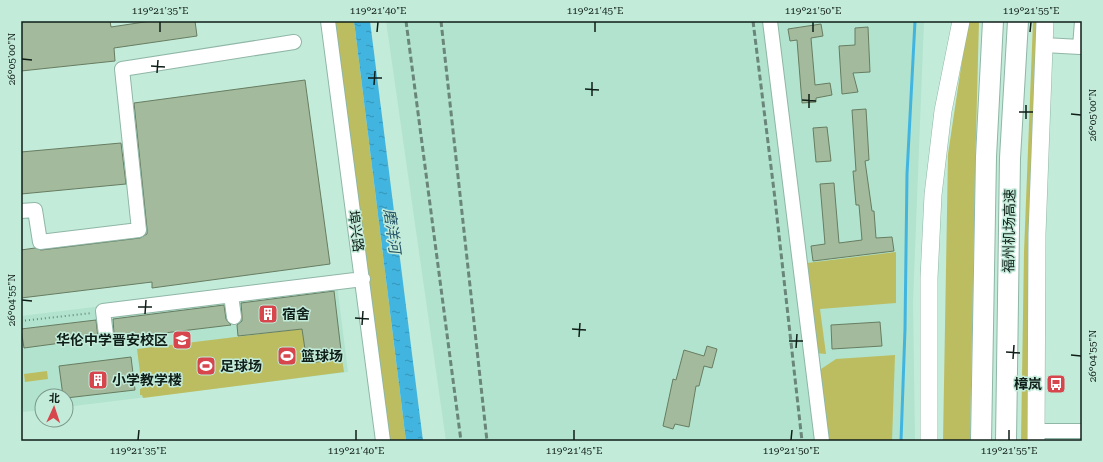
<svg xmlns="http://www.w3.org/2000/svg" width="1103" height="462" viewBox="0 0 1103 462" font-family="'Roboto Serif','Noto Sans SC',serif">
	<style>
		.built { fill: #b1e3ce }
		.green { fill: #bcbd60 }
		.water { fill: url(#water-ripples) }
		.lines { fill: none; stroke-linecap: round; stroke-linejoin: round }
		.stream { stroke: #41b5e0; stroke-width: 3 }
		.building { fill: #a3ba9c; stroke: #677d61 }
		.minor-casing { stroke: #8fb6a6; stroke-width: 16 }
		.major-casing { stroke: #8fb6a6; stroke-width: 18 }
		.highway-casing { stroke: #8fb6a6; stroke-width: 22 }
		.path { stroke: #6c887d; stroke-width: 2; stroke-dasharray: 1 3; stroke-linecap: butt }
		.minor { stroke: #fff; stroke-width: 14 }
		.major { stroke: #fff; stroke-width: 17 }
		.highway { stroke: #fff; stroke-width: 20 }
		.rail { stroke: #6a867a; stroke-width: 3; stroke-dasharray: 6 3; stroke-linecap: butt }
		.ticks { fill: none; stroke: #0f1e18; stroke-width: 1.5 }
		.labels { text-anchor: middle; stroke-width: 3; stroke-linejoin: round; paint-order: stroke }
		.street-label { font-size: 14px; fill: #0f1e18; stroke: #c3ebda }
		.poi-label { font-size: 14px; font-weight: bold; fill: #0f1e18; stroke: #c3ebda; text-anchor: start }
		.water-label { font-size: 15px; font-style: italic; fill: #265567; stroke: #c3ebda }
		.neatline { fill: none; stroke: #0f1e18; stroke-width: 1.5 }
		.ticks-label { font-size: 10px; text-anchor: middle; fill: #0f1e18 }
	</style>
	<defs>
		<pattern id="water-ripples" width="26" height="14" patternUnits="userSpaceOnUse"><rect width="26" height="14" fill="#41b5e0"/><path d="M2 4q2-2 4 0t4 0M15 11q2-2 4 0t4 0" fill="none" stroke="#3593b5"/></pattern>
	</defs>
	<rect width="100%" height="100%" fill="#c3ebda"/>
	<!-- built -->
	<path class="built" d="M386 21H924L913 302 915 441H446Z
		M336 277 348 372 66 407V396H42V410L23 412 21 399V316Z"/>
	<!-- green -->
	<path class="green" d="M332 21H354L406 441H386Z
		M968 21H979L975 173 970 441H943L948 154Z
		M1033 21H1039L1031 441H1021L1024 252Z
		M896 252V303L820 309 826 354 815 353 807 263Z
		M302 329 307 363 342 359 344 372 143 398 142 395H140V389L142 388 137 349Z
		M895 355 892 441H827L819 378 821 369 836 359Z
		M47 371 48 379 25 382 24 374Z"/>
	<!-- water -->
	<path class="water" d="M354 21H370L423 441H406Z"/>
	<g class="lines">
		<!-- stream -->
		<path class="stream" d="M901 441 905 329 907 174 915 21"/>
	</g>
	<!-- building -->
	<path class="building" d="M29 21H110L111 27 151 21H195L197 36 114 48 115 61 21 71V22Z
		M821 24 823 36 811 38 815 85 830 83 832 95 816 98V102L802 103 797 40 790 41 788 29Z
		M868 27 870 72 853 73 858 92 842 94 839 46 855 45V28Z
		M305 80 330 264 152 288V282L21 298V250L35 248 41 250 140 238 147 234V229L134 103Z
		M866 109 869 160 865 161 872 211H874L876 238 892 237 894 251 813 261 811 246 825 244 820 184 834 183 839 243 862 240 859 205H856L853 171H856L852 110Z
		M827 127 831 161 816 162 813 128Z
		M121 143 126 184 21 194V152Z
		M334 291 342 359 307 363 302 329 238 336 237 325 242 321V316L241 303Z
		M224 305 226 319 228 322 231 325 114 339V334L113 319Z
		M96 320 98 338 24 348 21 329Z
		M880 322 882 346 832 349 831 325Z
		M707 346 717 349 712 368 704 366 699 386H696L689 427 675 424 673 429 663 426 673 379 676 380 684 350 704 356Z
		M131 357 135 390 66 398V396H63L59 366Z"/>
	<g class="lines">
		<defs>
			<path id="minor" d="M328 21 383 441
				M770 21 822 441
				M1044 45 1080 47 1082 21
				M21 211 35 210 40 242 139 230 122 69 294 42
				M231 295 234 317
				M106 335 103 311 363 279
				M1036 431H1082"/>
			<path id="major" d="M929 441V278L933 195 943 111 961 21
				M1036 441 1037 234 1045 21"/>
			<path id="highway" d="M981 441 986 157 993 21
				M1006 441 1010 158 1018 21"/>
		</defs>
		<!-- minor casing -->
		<use href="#minor" class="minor-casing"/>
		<!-- major casing -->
		<use href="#major" class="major-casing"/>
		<!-- highway casing -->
		<use href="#highway" class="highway-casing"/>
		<!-- path -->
		<path class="path" d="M21 321 92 313"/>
		<!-- minor -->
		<use href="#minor" class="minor"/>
		<!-- major -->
		<use href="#major" class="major"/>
		<!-- highway -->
		<use href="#highway" class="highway"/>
		<!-- rail -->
		<path class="rail" d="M406 21 461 441
			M441 21 487 441
			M753 21 775 199 802 441"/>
	</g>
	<!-- ticks -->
	<path class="ticks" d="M160 32V22M377 32 378 22M595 32V22M813 32V22M1030 32 1031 22M22 59 32 60M151 66 165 67M157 73 158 60M368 78H382M374 85 375 71M585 89 599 90M592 96V82M802 100 816 101M809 108V94M1019 112H1033M1071 114 1081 115M1026 119V105M22 300 32 301M138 307H152M145 314 146 300M355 318 369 319M362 325 363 311M572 329 586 330M579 337 580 323M789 341H803M796 348 797 334M1006 352 1020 353M1071 355 1081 356M1013 359 1014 345M138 440 139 430M356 440V430M574 440V430M791 440 792 430M1009 440V430"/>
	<!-- icons -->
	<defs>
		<symbol id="building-square" viewBox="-11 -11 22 22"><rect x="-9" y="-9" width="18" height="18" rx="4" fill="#d6464c" stroke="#c3ebda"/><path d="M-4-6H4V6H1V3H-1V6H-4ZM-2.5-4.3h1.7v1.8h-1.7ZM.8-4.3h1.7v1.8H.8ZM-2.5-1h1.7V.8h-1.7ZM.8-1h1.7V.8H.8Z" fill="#fff"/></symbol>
		<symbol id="school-square" viewBox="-11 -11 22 22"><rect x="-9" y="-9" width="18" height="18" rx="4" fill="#d6464c" stroke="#c3ebda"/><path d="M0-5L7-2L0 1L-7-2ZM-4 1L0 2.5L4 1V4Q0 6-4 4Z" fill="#fff"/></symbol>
		<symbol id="stadium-square" viewBox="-11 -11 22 22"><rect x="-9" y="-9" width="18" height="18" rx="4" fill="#d6464c" stroke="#c3ebda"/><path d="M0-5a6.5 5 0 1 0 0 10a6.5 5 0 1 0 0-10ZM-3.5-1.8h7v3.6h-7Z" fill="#fff"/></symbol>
		<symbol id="bus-square" viewBox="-11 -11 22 22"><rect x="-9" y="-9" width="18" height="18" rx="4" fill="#d6464c" stroke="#c3ebda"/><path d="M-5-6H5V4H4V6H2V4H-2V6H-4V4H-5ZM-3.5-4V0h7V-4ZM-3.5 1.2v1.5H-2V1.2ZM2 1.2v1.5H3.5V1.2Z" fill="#fff"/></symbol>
	</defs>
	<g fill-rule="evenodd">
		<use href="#building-square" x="257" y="303" width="22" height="22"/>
		<use href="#school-square" x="171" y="329" width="22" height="22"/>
		<use href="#stadium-square" x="276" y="345" width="22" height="22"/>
		<use href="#stadium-square" x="195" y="355" width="22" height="22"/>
		<use href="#building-square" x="87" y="369" width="22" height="22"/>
		<use href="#bus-square" x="1045" y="373" width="22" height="22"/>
	</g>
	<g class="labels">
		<!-- street labels -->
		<g class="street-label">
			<text transform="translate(356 231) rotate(82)" y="5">埠兴路</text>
			<text transform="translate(1009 231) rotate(-89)" y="5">福州机场高速</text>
		</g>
		<!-- poi labels -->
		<g class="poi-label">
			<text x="282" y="319">宿舍</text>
			<text x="168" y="345" text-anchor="end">华伦中学晋安校区</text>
			<text x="301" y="361">篮球场</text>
			<text x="220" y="371">足球场</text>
			<text x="112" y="385">小学教学楼</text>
			<text x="1042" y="389" text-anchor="end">樟岚</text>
		</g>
		<!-- water labels -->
		<g class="water-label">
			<text transform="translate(392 231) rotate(82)" y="5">磨洋河</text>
		</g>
	</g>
	<!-- border -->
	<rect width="1103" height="462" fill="none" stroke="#c3ebda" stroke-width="44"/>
	<!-- north arrow -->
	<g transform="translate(54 408) rotate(3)"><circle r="19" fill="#c3ebda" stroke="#7b998c"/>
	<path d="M0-3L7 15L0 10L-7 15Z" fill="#d6464c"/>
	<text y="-6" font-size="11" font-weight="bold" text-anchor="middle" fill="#0f1e18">北</text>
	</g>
	<rect x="22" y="22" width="1059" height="418" class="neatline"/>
	<g class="ticks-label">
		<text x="160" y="14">119°21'35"E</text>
		<text x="378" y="14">119°21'40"E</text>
		<text x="595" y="14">119°21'45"E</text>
		<text x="813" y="14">119°21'50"E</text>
		<text x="1031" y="14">119°21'55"E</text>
		<text transform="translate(11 59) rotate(-90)" y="4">26°05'00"N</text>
		<text transform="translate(1092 115) rotate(-90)" y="4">26°05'00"N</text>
		<text transform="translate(11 300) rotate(-90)" y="4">26°04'55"N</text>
		<text transform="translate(1092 356) rotate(-90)" y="4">26°04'55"N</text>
		<text x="138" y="454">119°21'35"E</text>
		<text x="356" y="454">119°21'40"E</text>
		<text x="574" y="454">119°21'45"E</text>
		<text x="791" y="454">119°21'50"E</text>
		<text x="1009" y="454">119°21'55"E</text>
	</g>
</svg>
